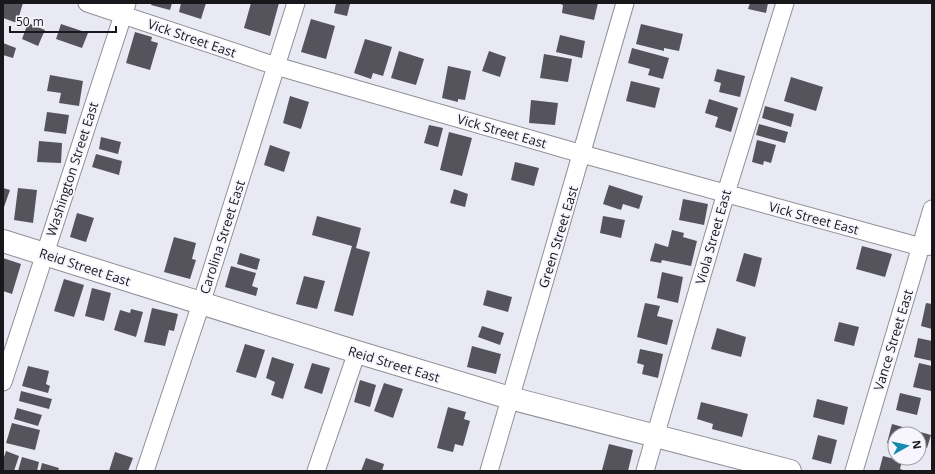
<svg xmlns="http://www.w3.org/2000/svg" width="935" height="474" viewBox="0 0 935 474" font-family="'Open Sans',sans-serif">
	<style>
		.building { fill: #55545d }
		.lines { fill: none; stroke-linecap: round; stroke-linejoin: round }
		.street-casing { stroke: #8f8f99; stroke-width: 19 }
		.secondary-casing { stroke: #8f8f99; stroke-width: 24 }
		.street { stroke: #fff; stroke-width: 17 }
		.secondary { stroke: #fff; stroke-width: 22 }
		.labels { text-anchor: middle; stroke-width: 4; stroke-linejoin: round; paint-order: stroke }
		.street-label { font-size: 13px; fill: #18181c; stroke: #f7f6ff }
	</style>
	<rect width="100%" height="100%" fill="#e9e9f3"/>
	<!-- building -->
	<path class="building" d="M3 3H23L17 23 3 18Z
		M152 3H172L170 10 151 5Z
		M181 3H206L201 19 179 12Z
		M251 3H279L270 36 244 28Z
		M336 3 350 4 347 16 334 13Z
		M558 3H598L594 20 562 13 563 5Z
		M750 3H768L766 13 748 9Z
		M311 19 335 26 326 59 301 52Z
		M28 23 45 30 38 46 22 39Z
		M61 24 88 33 82 48 56 39Z
		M641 24 683 34 679 51 664 48V51L636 44Z
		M135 32 152 37 151 41 158 43 150 70 126 63Z
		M560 35 585 41 582 58 556 52Z
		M365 39 392 47 383 76 373 73 371 79 354 73Z
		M3 43 16 48 13 58 3 55Z
		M632 48 669 58 663 79 648 75 650 69 628 63Z
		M399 51 424 59 416 85 391 78Z
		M489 51 506 57 500 77 482 71Z
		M544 54 572 59 568 82 540 78Z
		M448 66 471 71 465 100 458 99V102L442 98Z
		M717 69 745 76 740 97 719 92 721 83 714 81Z
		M50 75 83 81 79 106 59 103 61 93 47 91Z
		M791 77 823 87 816 111 784 101Z
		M631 81 660 88 655 108 626 101Z
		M290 96 309 102 301 129 283 123Z
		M709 99 738 108 731 132 715 127 718 117 705 113Z
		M531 100 558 103 555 125 529 123Z
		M765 106 794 114 791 127 762 118Z
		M47 112 69 115 66 134 44 131Z
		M759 124 788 132 785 143 756 135Z
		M429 125 443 128 438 147 424 143Z
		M449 132 472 138 462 176 440 170Z
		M101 137 121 142 118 154 99 149Z
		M757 140 776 145 771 163 764 161 763 165 752 162Z
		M39 141 62 143 61 163 37 162Z
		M270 145 290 152 284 172 264 165Z
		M96 154 122 161 119 175 92 167Z
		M515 162 539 168 534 186 511 180Z
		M609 185 643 196 639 209 623 204 621 210 603 204Z
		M3 188 10 190 3 210Z
		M18 188 37 190 33 223 14 220Z
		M454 189 468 194 465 207 450 203Z
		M683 199 708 204 704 225 679 220Z
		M77 213 94 218 86 242 70 237Z
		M317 216 361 228 356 248 370 252 353 316 334 311 352 246 312 235Z
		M603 216 625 220 621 238 600 233Z
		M672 230 684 233 683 237 697 241 691 266 662 260 661 263 650 261 655 243 668 247Z
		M174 237 196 243 192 259 196 260 190 279 164 272Z
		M862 246 892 254 885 277 856 269Z
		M240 253 260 259 257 270 237 264Z
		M744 253 762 258 755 287 736 281Z
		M3 258 21 264 12 294 3 291Z
		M231 266 256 273 252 286 258 288 256 296 225 287Z
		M662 272 683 277 678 303 657 298Z
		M304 276 325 281 317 309 296 304Z
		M64 279 84 285 74 317 54 311Z
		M92 288 111 293 104 321 85 316Z
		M487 290 512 297 508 312 483 305Z
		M645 303 660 306 657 316 673 320 667 345 637 337Z
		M926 303 932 304V329L921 326Z
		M152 308 178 314 174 331 169 330 165 346 144 342Z
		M131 309 143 312 136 337 114 330 120 310 130 313Z
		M839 322 859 327 854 346 834 341Z
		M482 326 504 333 500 345 478 337Z
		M717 328 746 337 741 357 711 349Z
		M918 338 932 341V361L914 357Z
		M245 344 265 350 256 378 236 372Z
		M472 346 501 354 496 374 467 367Z
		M640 349 663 354 658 378 642 374 644 365 637 363Z
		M272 357 294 364 283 399 271 395 275 382 266 378Z
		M312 363 330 368 322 394 304 388Z
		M919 363 932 366 931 391 913 387Z
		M28 366 49 371 46 384 50 386 48 393 22 386Z
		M360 380 376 385 370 407 354 402Z
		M384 383 403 389 393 418 374 411Z
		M21 391 52 399 49 409 19 401Z
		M900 393 921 398 917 415 896 410Z
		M817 399 848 407 844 425 813 417Z
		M701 402 748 414 742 437 712 429 713 424 697 419Z
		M448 407 466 412 464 419 470 421 463 446 455 444 453 452 437 448Z
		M17 408 42 415 38 426 14 419Z
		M12 423 40 430 35 450 6 443Z
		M892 424 931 435 927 448 920 446 919 449V434H895V445L887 443Z
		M818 435 837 440 831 464 812 459Z
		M609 444 633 450 628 471 602 470Z
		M6 451 19 456 14 471H3V460Z
		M115 452 133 458 128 471H109Z
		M883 456 902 461 900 469 906 471H879Z
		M22 457 39 462 37 471H18Z
		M366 458 384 464 382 471H361Z
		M42 463 59 468 58 471H40Z"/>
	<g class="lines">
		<defs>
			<path id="street" d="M87 3 276 66 582 154 921 247 932 246
				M3 382 127 3
				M145 471 201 304 296 3
				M316 471 357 352
				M489 471C534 315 581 159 625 3
				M645 471 726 193 785 3
				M854 471 932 209"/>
			<path id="secondary" d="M3 241 357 352 510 398 790 471"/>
		</defs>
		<!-- street casing -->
		<use href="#street" class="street-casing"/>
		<!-- secondary casing -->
		<use href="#secondary" class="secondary-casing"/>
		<!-- street -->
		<use href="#street" class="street"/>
		<!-- secondary -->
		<use href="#secondary" class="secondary"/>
	</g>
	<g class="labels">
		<!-- street labels -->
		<g class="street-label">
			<text transform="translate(192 38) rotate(19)" y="5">Vick Street East</text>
			<text transform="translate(502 131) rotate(16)" y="5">Vick Street East</text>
			<text transform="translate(72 169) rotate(-72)" y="5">Washington Street East</text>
			<text transform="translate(814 218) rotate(15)" y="5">Vick Street East</text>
			<text transform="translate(222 237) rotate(-72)" y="5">Carolina Street East</text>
			<text transform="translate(558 237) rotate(-73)" y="5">Green Street East</text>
			<text transform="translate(713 237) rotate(-74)" y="5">Viola Street East</text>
			<text transform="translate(85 267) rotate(18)" y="5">Reid Street East</text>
			<text transform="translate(893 340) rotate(-73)" y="5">Vance Street East</text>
			<text transform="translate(394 364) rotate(17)" y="5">Reid Street East</text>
		</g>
	</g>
	<!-- border -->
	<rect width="935" height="474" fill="none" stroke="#18181c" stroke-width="8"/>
	<!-- north arrow -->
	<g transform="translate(907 446) rotate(82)"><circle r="19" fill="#f7f6ff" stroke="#9e9da4"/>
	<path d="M0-3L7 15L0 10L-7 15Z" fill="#168baf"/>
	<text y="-6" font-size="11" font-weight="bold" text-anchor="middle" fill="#18181c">N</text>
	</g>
	<!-- scale -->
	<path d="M10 26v6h106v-6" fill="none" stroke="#18181c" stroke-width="2"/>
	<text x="16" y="26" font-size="12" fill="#18181c" stroke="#f7f6ff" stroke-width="3" paint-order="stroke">50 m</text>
</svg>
